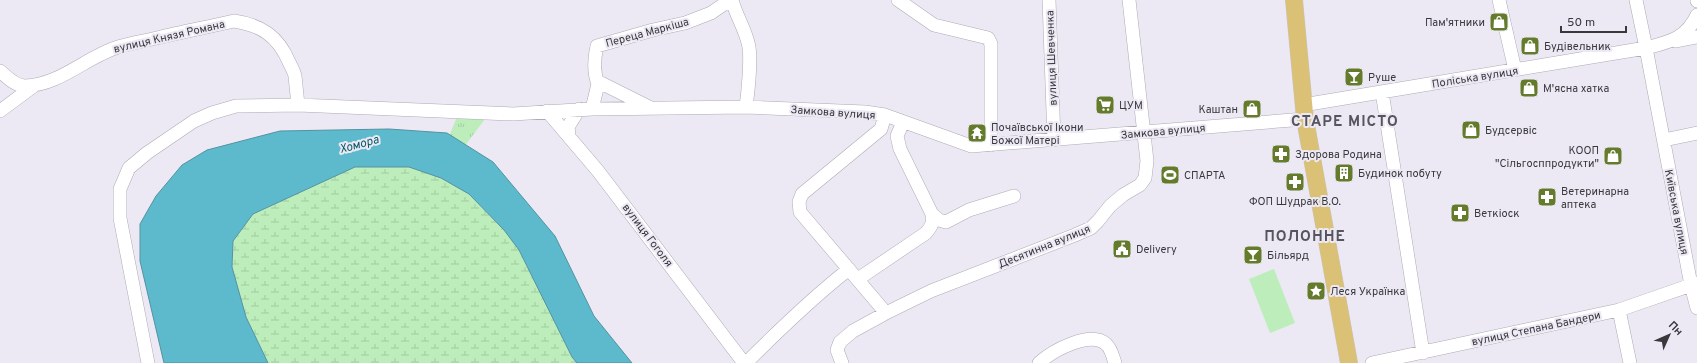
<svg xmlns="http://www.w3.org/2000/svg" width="1697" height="363" viewBox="0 0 1697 363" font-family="Overpass,sans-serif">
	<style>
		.grass { fill: url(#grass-tufts) }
		.wetland { fill: url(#wetland-marsh) }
		.garden { fill: #bcedba }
		.water { fill: #5dbacc; stroke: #5293a1 }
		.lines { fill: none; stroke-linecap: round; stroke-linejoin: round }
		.minor-casing { stroke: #adabb5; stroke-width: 14 }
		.major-casing { stroke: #c8c7c9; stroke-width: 18 }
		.minor { stroke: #fff; stroke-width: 13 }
		.major { stroke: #dac176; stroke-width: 17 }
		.labels { text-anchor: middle; stroke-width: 4; stroke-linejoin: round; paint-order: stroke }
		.poi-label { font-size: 11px; fill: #39383d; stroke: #ece9f4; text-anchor: start }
		.street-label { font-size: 11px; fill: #39383d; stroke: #ece9f4 }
		.water-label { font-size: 12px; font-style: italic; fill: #045a66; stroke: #ece9f4 }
		.district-label { font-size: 15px; font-weight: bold; letter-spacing: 1px; fill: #56545d; stroke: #ece9f4 }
	</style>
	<defs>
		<pattern id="grass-tufts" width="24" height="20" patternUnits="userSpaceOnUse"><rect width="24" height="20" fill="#bcedba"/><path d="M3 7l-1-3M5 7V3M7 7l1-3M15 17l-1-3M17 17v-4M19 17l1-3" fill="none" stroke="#a2cca1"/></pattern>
		<pattern id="wetland-marsh" width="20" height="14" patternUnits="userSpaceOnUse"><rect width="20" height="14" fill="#bcedba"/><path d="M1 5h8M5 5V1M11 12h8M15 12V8" fill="none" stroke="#a2cca1"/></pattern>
	</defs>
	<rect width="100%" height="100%" fill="#ece9f4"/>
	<!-- grass -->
	<path class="grass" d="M457 117 485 119 461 151 447 141Z"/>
	<!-- wetland -->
	<path class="wetland" d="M355 167H409L441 178 469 194 504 230 519 250 572 357 577 363H268L246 317 232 267 233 241 253 214Z"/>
	<!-- garden -->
	<path class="garden" d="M1274 269 1295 323 1270 333 1249 279Z"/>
	<!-- water -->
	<path class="water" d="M389 129 447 133 493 162 555 236 594 316 632 363H577L572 357 519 250 504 230 469 194 441 178 409 167H355L253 214 233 241 232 267 246 317 268 363H164L140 261V224L156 196 182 165 207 150 280 131Z"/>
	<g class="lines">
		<defs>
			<path id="minor" d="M732 0C736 16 746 30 749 47 751 61 748 92 746 107
				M898 0 934 25 988 38 991 44V145
				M1049 0 1054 140
				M1499 0 1515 70
				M1636 0 1646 48 1691 285 1697 308
				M1697 0V1
				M1675 41 1697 37
				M0 71C7 77 15 86 25 86 60 85 86 57 118 47 130 43 144 41 157 38 182 32 208 27 234 21 261 25 278 36 289 62 291 66 294 71 295 76 296 85 297 95 298 105
				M598 84C593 71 594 59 597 46L653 30 685 23 711 13 730 0
				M1382 92 1423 353
				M1303 105 1646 48C1669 42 1686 39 1697 15
				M592 109 598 84 601 83 649 107
				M0 111 35 85
				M547 111 598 171 744 363
				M885 115 881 129 802 194 799 202 800 212 886 313
				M903 122 897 136 900 149 932 214 939 220 946 222 969 210 1014 196
				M569 136 568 127 579 109
				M1664 140 1697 133
				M858 279 926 233C932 226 933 223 932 214
				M1619 310 1630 363
				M148 363 120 218V189L129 168 147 153 194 121 212 113 236 106 298 105 513 114 592 109 746 107 865 112 885 115 971 146 1305 119
				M746 363C779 330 812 298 849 269
				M842 363 837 350 840 342 853 331 886 313 931 291 1075 235 1091 228 1098 221 1110 206 1123 195 1140 185 1145 178 1147 161 1129 0
				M1039 363C1052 351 1090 330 1106 344 1111 348 1113 357 1115 363
				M1372 363 1619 310 1697 283"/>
			<path id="major" d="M1294 0 1305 119 1349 363"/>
		</defs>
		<!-- minor casing -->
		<use href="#minor" class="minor-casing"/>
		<!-- major casing -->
		<use href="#major" class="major-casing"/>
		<!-- minor -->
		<use href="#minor" class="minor"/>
		<!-- major -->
		<use href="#major" class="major"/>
	</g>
	<!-- icons -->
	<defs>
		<symbol id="shop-square" viewBox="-11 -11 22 22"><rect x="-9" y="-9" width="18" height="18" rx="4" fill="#647b2c" stroke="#ece9f4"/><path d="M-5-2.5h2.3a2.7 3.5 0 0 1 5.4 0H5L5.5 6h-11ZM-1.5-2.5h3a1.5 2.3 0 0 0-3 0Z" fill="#fff"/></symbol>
		<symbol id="bar-square" viewBox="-11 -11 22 22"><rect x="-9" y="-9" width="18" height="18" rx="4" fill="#647b2c" stroke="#ece9f4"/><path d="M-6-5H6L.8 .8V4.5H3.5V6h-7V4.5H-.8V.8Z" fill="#fff"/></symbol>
		<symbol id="supermarket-square" viewBox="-11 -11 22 22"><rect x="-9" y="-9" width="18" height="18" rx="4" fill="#647b2c" stroke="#ece9f4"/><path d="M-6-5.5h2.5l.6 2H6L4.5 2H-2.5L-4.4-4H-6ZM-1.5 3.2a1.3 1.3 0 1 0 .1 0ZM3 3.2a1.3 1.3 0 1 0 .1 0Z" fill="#fff"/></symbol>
		<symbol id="temple-square" viewBox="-11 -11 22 22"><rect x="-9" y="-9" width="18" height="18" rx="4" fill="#647b2c" stroke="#ece9f4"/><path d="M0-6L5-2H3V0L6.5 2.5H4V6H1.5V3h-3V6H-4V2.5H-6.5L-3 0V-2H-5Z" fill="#fff"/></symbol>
		<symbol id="pharmacy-square" viewBox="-11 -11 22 22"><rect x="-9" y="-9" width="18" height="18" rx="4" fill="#647b2c" stroke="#ece9f4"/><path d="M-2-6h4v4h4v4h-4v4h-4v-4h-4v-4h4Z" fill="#fff"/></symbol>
		<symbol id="building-square" viewBox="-11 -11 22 22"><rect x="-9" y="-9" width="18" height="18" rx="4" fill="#647b2c" stroke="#ece9f4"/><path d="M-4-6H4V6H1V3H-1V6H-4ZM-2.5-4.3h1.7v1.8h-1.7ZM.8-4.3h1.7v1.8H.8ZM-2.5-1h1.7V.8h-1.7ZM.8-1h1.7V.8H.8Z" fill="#fff"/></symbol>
		<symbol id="stadium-square" viewBox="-11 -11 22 22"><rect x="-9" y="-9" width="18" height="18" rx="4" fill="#647b2c" stroke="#ece9f4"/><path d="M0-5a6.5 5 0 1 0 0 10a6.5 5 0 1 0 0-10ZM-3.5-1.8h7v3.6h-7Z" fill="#fff"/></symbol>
		<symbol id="civic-square" viewBox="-11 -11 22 22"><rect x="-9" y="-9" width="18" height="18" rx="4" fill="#647b2c" stroke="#ece9f4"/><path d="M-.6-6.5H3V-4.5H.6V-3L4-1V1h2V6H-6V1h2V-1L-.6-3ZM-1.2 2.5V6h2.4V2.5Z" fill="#fff"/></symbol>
		<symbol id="sight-square" viewBox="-11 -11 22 22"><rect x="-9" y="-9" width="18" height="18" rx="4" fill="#647b2c" stroke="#ece9f4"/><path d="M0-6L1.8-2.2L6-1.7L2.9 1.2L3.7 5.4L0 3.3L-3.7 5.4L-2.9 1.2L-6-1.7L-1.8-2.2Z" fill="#fff"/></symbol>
	</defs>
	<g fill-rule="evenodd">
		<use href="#shop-square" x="1488" y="11" width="22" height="22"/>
		<use href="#shop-square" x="1519" y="35" width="22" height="22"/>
		<use href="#bar-square" x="1343" y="66" width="22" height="22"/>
		<use href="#shop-square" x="1518" y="77" width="22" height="22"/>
		<use href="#supermarket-square" x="1094" y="94" width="22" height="22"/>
		<use href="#shop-square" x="1241" y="98" width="22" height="22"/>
		<use href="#shop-square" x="1460" y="119" width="22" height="22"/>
		<use href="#temple-square" x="966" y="122" width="22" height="22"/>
		<use href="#pharmacy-square" x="1270" y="143" width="22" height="22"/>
		<use href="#shop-square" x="1602" y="145" width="22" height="22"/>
		<use href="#building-square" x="1333" y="162" width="22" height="22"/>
		<use href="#stadium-square" x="1159" y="164" width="22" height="22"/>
		<use href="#pharmacy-square" x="1284" y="171" width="22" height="22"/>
		<use href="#pharmacy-square" x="1536" y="186" width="22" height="22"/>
		<use href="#pharmacy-square" x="1449" y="202" width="22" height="22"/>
		<use href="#civic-square" x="1111" y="238" width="22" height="22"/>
		<use href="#bar-square" x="1242" y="244" width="22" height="22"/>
		<use href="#sight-square" x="1305" y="280" width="22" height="22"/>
	</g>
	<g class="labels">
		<!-- poi labels -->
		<g class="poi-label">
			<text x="1485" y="26" text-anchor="end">Пам'ятники</text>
			<text x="1544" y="50">Будівельник</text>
			<text x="1368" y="81">Руше</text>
			<text x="1543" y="92">М'ясна хатка</text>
			<text x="1119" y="109">ЦУМ</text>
			<text x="1238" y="113" text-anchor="end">Каштан</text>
			<text x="991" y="131">Почаївської Ікони<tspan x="991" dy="13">Божої Матері</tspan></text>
			<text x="1485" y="134">Будсервіс</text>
			<text x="1599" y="154" text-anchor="end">КООП<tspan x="1599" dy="13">"Сільгосппродукти"</tspan></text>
			<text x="1295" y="158">Здорова Родина</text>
			<text x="1358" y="177">Будинок побуту</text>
			<text x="1184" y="179">СПАРТА</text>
			<text x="1561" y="195">Ветеринарна<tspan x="1561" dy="13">аптека</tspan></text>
			<text x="1295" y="205" text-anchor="middle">ФОП Шудрак В.О.</text>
			<text x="1474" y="217">Веткіоск</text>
			<text x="1136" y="253">Delivery</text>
			<text x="1267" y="259">Більярд</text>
			<text x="1330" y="295">Леся Українка</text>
		</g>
		<!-- street labels -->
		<g class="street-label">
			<text transform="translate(647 32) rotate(-15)" y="4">Переца Маркіша</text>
			<text transform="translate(169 36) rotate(-13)" y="4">вулиця Князя Романа</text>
			<text transform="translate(1051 58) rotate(-92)" y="4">вулиця Шевченка</text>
			<text transform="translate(1475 77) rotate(-9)" y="4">Поліська вулиця</text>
			<text transform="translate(833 112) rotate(4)" y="4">Замкова вулиця</text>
			<text transform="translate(1163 131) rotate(-5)" y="4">Замкова вулиця</text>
			<text transform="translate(1677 212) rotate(79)" y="4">Київська вулиця</text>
			<text transform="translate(648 235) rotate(53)" y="4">вулиця Гоголя</text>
			<text transform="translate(1044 246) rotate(-22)" y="4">Десятинна вулиця</text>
			<text transform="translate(1536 328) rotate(-12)" y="4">вулиця Степана Бандери</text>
		</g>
		<!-- water labels -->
		<g class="water-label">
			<text transform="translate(359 144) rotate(-15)" y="4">Хомора</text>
		</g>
		<!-- district labels -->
		<g class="district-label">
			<text x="1345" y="126">СТАРЕ МІСТО</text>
			<text x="1305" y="241">ПОЛОННЕ</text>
		</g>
	</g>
	<!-- north arrow -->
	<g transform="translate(1669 335) rotate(45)" stroke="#ece9f4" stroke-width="3" paint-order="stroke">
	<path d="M0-3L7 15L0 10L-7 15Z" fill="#39383d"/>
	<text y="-6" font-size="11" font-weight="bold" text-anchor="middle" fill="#39383d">Пн</text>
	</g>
	<!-- scale -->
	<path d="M1561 26v6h65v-6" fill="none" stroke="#39383d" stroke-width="2"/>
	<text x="1567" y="26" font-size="12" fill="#39383d" stroke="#ece9f4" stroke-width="3" paint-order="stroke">50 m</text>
</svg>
